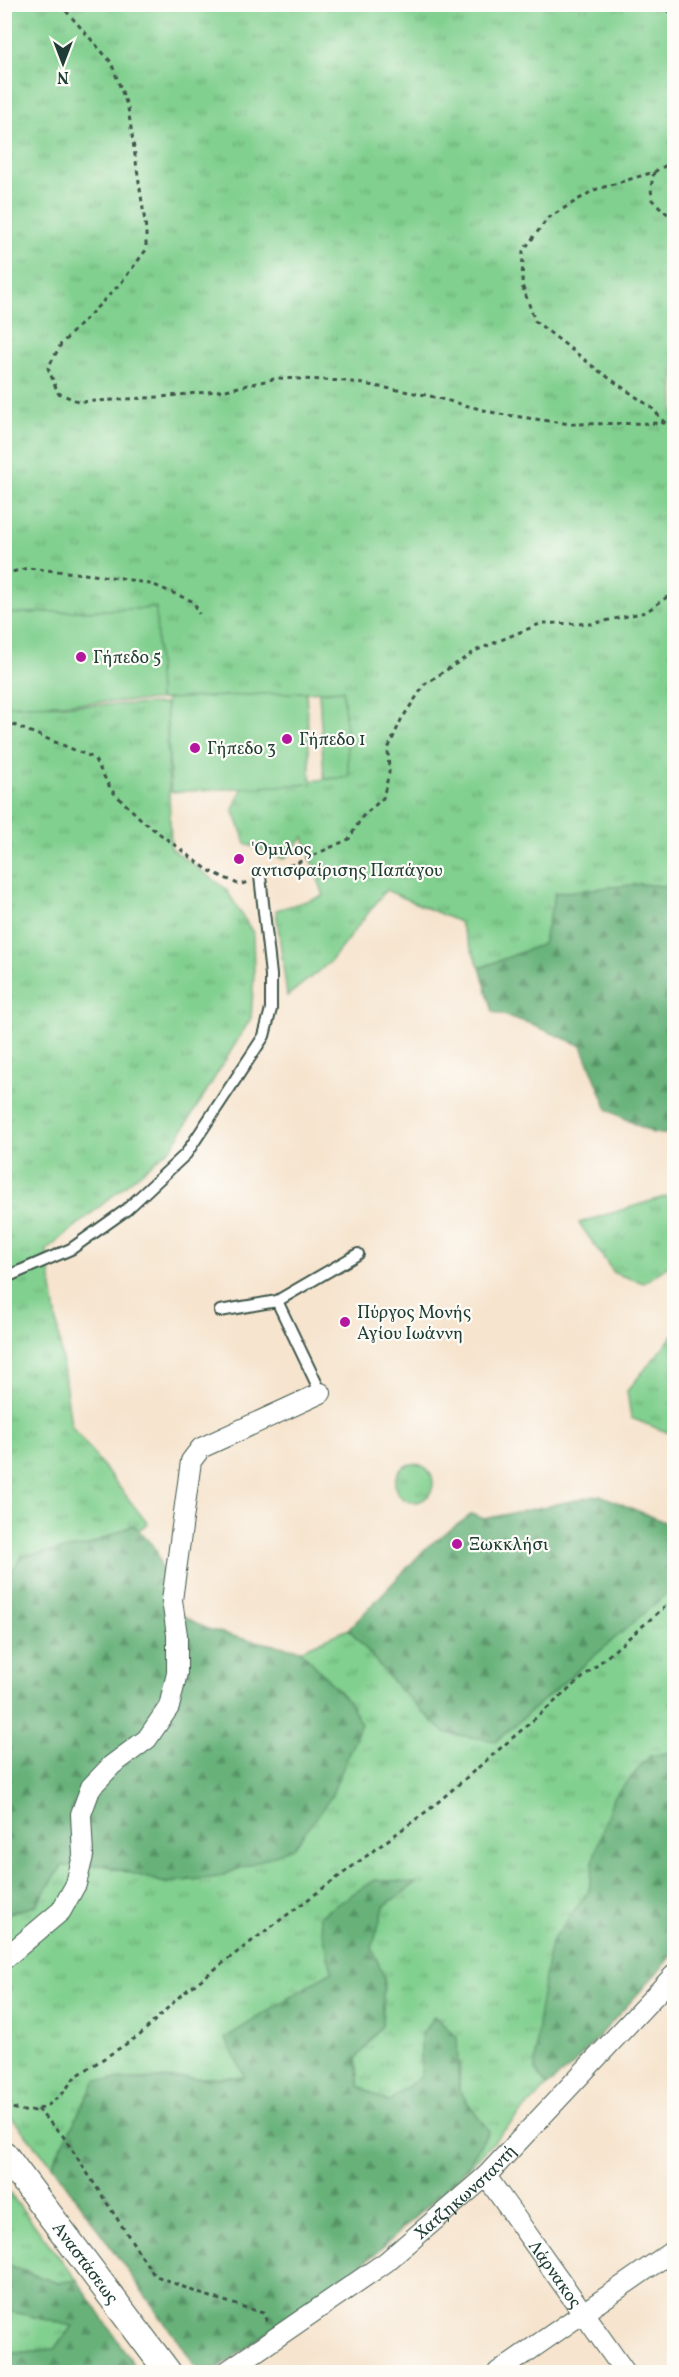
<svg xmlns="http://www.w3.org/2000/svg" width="679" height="2377" viewBox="0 0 679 2377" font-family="Vollkorn,serif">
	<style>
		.grass { fill: url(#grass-tufts); stroke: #508662; stroke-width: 1.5 }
		.forest { fill: url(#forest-firs); stroke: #447857; stroke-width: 1.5 }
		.pitch { fill: #81d08f; stroke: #508662; stroke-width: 1.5 }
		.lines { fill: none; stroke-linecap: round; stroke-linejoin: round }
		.service-casing { stroke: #3f564b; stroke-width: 14 }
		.minor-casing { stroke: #3f564b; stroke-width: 22 }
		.tertiary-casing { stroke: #3f564b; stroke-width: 28 }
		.path { stroke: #3f564b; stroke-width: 3; stroke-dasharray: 4.5 4.5; stroke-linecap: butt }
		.service { stroke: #fff; stroke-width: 10 }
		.minor { stroke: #fff; stroke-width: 20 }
		.tertiary { stroke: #fff; stroke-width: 26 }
		.poi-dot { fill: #b5179e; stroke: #fdfcf7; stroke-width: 2 }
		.labels { text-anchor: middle; stroke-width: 4.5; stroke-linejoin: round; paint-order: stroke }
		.poi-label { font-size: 18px; fill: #1f3d34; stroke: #fdfcf7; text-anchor: start }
		.street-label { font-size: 18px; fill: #1f3d34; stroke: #fdfcf7 }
	</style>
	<defs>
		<pattern id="grass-tufts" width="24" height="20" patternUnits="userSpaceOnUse" patternTransform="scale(1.5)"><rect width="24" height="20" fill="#81d08f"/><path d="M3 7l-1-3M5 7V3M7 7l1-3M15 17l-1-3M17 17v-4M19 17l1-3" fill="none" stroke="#69aa76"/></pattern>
		<pattern id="forest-firs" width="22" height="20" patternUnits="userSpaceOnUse" patternTransform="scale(1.5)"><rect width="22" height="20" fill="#68b27a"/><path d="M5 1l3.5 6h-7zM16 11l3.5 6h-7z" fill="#559265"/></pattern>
	</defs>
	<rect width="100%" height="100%" fill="#fdfcf7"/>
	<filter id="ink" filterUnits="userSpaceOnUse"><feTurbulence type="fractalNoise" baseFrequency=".0167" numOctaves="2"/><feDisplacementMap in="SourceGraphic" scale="12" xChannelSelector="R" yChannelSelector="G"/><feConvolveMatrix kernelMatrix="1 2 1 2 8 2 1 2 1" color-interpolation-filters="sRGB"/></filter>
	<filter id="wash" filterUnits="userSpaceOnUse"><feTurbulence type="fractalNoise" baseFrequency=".008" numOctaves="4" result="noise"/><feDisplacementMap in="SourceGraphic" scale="24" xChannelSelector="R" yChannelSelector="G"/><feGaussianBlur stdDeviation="1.35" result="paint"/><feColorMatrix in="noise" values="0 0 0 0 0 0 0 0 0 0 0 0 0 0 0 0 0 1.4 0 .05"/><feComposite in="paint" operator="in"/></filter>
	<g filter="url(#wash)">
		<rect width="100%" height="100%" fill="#f6e4ce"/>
		<!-- grass -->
		<path class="grass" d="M4 5H674V887L640 884 543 944 480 968 459 922 386 890 330 962 287 996 276 910 324 896 304 837 284 859 246 844 233 809 243 787 349 777 343 690 159 700 155 608 5 614Z
			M4 683 6 706 166 704 171 848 226 889 253 933 254 976 251 1018 173 1146 47 1250 71 1425 148 1524 41 1587 4 1596Z
			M674 1194V1262L644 1283 614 1273 579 1223Z
			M674 1334V1435L631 1418 627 1391Z
			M395 1483a19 19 0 1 1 38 0a19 19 0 1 1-38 0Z
			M674 1587V1752L650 1756 594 1857 589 1891 551 1942 535 2069 547 2086 462 2174 489 2131 459 2091 460 2066 434 2016 421 2036V2076L388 2102 359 2086 356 2059 382 2026 384 1977 372 1948 384 1906 415 1884 374 1880 332 1971 226 2038 246 2077 96 2080 52 2165 5 2110 4 1914 35 1906 62 1866 103 1865 165 1883 218 1877 348 1701 300 1650 349 1629 398 1688 496 1741Z
			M4 2186 77 2280 58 2283 5 2265Z
			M5 2310 73 2326 54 2349 5 2354Z"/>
		<!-- forest -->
		<path class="forest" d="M640 884 674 887V1135L653 1133 608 1110 582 1046 526 1022 493 1012 480 968 543 944 555 893Z
			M600 1495 674 1526V1587L496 1741 445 1733 398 1688 349 1629 428 1546 472 1514 484 1519Z
			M134 1525 156 1549 173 1611 208 1629 240 1638 300 1650 348 1701 361 1724 331 1797 293 1848 218 1877 165 1883 104 1865 62 1866 35 1906 5 1914V1581L22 1556 87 1546Z
			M674 1752V1954L571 2067 547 2086 535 2070 539 2012 551 1942 589 1891 594 1857 613 1798 650 1756Z
			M374 1880 416 1883 384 1906 372 1948 384 1977 382 2026 356 2059 359 2086 388 2102 421 2076V2036L434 2016 457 2037 459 2091 489 2131 462 2174 375 2254 213 2372H200L52 2165 96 2080 245 2077 225 2038 332 1971 319 1916Z
			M5 2265 58 2283 77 2280 139 2372H5V2354L54 2349 73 2326 5 2310Z"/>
		<!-- pitch -->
		<path class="pitch" d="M156 608 159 700 5 706V614Z
			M343 690 349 777 324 779 319 692Z
			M306 692 311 784 171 792 166 699Z"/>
	</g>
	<g filter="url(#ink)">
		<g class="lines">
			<defs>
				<path id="service" d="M4 1278 71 1249 126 1210 186 1154 264 1036 271 1009V975L260 876
					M277 1301 358 1254
					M220 1311 277 1301 321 1393"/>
				<g id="minor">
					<path d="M4 1959 61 1911 76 1884 83 1856 81 1814 91 1787 112 1765 147 1739 169 1707 177 1673V1635L172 1600 191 1461 201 1448 321 1393"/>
					<path id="s1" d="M486 2176 625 2372"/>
					<path id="s2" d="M226 2372 386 2262 486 2176 674 1975"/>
					<path d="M498 2372 674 2250"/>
				</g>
				<g id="tertiary">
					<path id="s3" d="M4 2154 168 2372"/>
				</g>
			</defs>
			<!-- service casing -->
			<use href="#service" class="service-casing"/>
			<!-- minor casing -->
			<use href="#minor" class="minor-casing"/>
			<!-- tertiary casing -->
			<use href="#tertiary" class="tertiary-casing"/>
			<!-- path -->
			<path class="path" d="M60 4 111 62 128 108 146 229V250L121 283 61 344 48 368 58 393 80 402 160 397 226 390 278 378 346 381 426 395 499 414 571 424 665 423 674 429
				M660 4 674 15
				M654 172 651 187 652 200 674 220
				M665 423 652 408 599 371 535 321 522 285 523 251 548 218 594 190 654 172 674 161
				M4 574 28 568 121 578 154 585 194 602 199 614
				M4 721 94 758 112 791 144 822 208 870 240 885 249 881
				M272 872 299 862 349 839 362 817 383 798 389 773 388 749 401 720 425 684 477 650 542 623 591 624 646 612 674 592
				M4 2084 11 2107
				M4 2106 28 2112 46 2107 63 2093 75 2077 140 2035 181 1995 244 1947 431 1808 674 1599
				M37 2109 63 2136 154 2275 198 2293 263 2313 267 2322"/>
			<!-- service -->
			<use href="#service" class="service"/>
			<!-- minor -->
			<use href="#minor" class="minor"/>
			<!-- tertiary -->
			<use href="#tertiary" class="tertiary"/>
		</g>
	</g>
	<!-- markers -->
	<g class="poi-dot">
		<circle cx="81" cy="657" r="6"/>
		<circle cx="287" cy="739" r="6"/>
		<circle cx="195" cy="748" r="6"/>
		<circle cx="239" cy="859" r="6"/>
		<circle cx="345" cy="1322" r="6"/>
		<circle cx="457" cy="1544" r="6"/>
	</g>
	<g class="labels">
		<!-- poi labels -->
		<g class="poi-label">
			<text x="93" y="663">Γήπεδο 5</text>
			<text x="299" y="745">Γήπεδο 1</text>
			<text x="207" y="754">Γήπεδο 3</text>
			<text x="251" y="855">'Ομιλος<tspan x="251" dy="21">αντισφαίρισης Παπάγου</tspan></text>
			<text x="357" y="1318">Πύργος Μονής<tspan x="357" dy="21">Αγίου Ιωάννη</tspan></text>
			<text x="469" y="1550">Ξωκκλήσι</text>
		</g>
		<!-- street labels -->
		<g class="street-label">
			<text dy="6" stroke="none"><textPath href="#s2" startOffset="300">Χατζηκωνσταντή</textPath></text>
			<text dy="6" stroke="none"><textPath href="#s3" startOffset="136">Αναστάσεως</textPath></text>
			<text dy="6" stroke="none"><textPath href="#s1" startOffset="120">Λάρνακος</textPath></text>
		</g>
	</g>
	<!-- margin -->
	<rect width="679" height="2377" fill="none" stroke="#fdfcf7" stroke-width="24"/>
	<!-- north arrow -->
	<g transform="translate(63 63) rotate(180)" stroke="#fdfcf7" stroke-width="4.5" paint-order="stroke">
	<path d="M0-4.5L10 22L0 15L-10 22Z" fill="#1f3d34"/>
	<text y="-9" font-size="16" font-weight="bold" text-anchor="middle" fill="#1f3d34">N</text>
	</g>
</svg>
